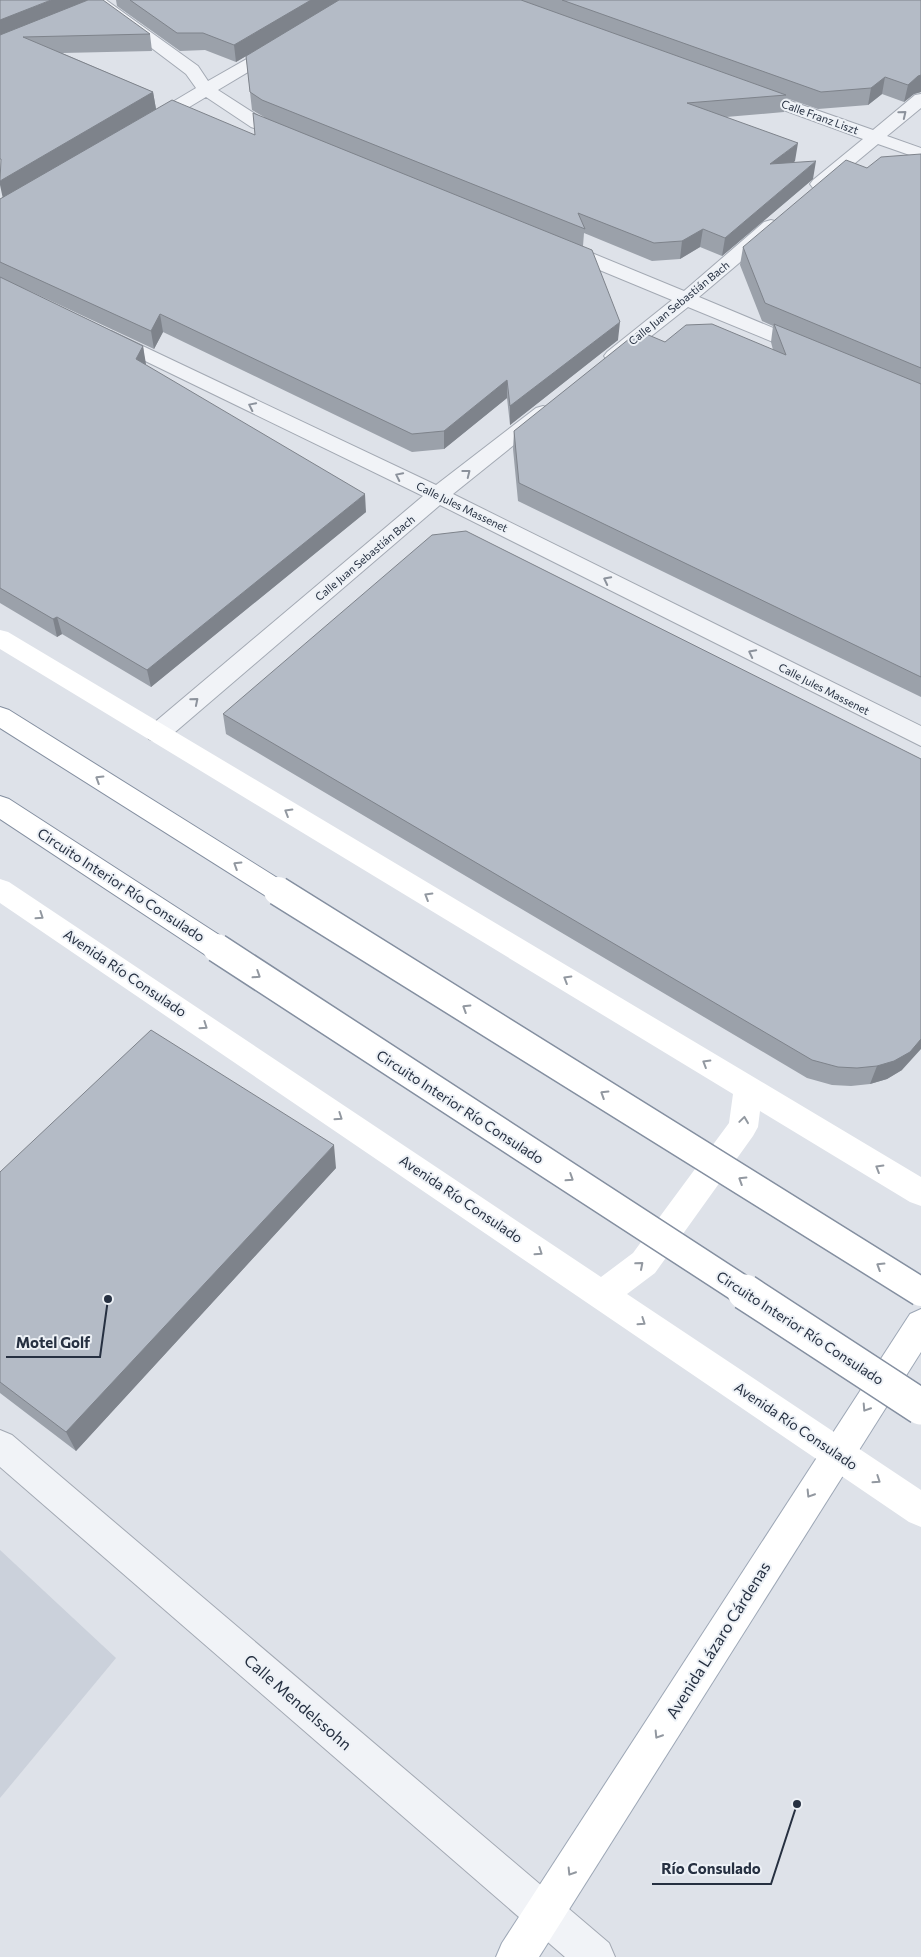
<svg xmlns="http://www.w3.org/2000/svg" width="921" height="1957" viewBox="0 0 921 1957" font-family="Commissioner,sans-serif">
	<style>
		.built { fill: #cbd1db }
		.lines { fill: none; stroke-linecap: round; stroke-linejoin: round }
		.street-casing { stroke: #a3a9b3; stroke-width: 2 }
		.primary-casing { stroke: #9ca6b5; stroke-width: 2 }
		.highway-casing { stroke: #848fa0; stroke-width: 2 }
		.street { fill: #f1f3f7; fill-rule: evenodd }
		.secondary { fill: #fff; fill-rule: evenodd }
		.primary { fill: #fff; fill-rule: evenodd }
		.highway { fill: #fff; fill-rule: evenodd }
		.highway-bridge-far1-casing { stroke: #848fa0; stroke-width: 31; stroke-linecap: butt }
		.highway-bridge-casing { stroke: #848fa0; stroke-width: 38; stroke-linecap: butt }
		.highway-bridge-far1 { stroke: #fff; stroke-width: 28 }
		.highway-bridge { stroke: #fff; stroke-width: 35 }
		.wall { fill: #9ba1aa }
		.shaded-wall { fill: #7e838b }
		.building { fill: #b4bbc6; stroke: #7e838b }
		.oneway { stroke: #8c929c }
		.oneway2 { stroke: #9298a0 }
		.labels { text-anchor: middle; stroke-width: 4; stroke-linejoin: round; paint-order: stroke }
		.far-street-label { font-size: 11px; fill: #263041; stroke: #edf1f6 }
		.street-label { font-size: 14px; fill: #263041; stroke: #edf1f6 }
		.near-street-label { font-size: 16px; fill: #263041; stroke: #edf1f6 }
		.leader { fill: none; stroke: #263041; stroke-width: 2 }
		.callout-dot { fill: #263041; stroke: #edf1f6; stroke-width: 2 }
		.callout-label { font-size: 15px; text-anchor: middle; font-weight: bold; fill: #263041; stroke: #edf1f6; stroke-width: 4; stroke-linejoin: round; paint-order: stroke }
	</style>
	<rect width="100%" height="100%" fill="#dee2e9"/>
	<!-- built -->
	<path class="built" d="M0 1550 116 1658 0 1798Z"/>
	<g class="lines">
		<defs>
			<path id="street" d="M88 0H106L198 66 208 81 273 44H285L287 47 285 50 218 90 263 119 293 131 296 135 293 139 287 140 251 127 206 97 156 127H144L141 123 144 119 196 88 186 74Z
				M751 87 873 130 915 95 921 94V108L887 136 921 148V159L878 144 825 188H813L810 184 813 180 863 139 745 96 743 92 745 88Z
				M771 220 778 222 780 226 778 230 699 297 814 345 817 349 814 353 807 355 800 353 688 307 621 360 614 362 607 360 604 356 607 352 672 300 556 252 554 248 556 244H570L684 291 764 222Z
				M111 331 436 485 536 408 543 406 550 408 553 412 550 416 453 494 921 726V746L440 505 167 739 158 742 149 739 146 733 149 727 423 496 104 341 101 337 104 333Z
				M0 1430 12 1435 609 1943 615 1957H565L0 1467Z"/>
			<path id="primary" d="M921 1309V1352L539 1957H496L502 1943 910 1314Z"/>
			<path id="highway" d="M0 707 9 710 287 884 291 891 287 898 278 901 269 898 0 728Z
				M0 796 9 799 227 940 231 948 227 956 217 959 207 956 0 819Z"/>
		</defs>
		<!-- street casing -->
		<use href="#street" class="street-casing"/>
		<!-- primary casing -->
		<use href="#primary" class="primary-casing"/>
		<!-- highway casing -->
		<use href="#highway" class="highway-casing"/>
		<!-- street -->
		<use href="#street" class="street"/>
		<!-- secondary -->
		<path class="secondary" d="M0 630 8 632 921 1177V1206L910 1202 760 1111 758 1127 753 1136 655 1273 627 1294 921 1490V1527L909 1522 0 903V879L9 882 601 1277 633 1253 729 1123 733 1094 0 649Z"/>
		<!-- primary -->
		<use href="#primary" class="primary"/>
		<!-- highway -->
		<use href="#highway" class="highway"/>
		<defs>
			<path id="highway-bridge-far1" d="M278 891 921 1292
				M217 948 747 1293"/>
			<path id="highway-bridge" d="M745 1292 921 1407"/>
		</defs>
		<!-- highway-bridge-far1 casing -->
		<use href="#highway-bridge-far1" class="highway-bridge-far1-casing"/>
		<!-- highway-bridge casing -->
		<use href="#highway-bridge" class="highway-bridge-casing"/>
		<!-- highway-bridge-far1 -->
		<use href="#highway-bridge-far1" class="highway-bridge-far1"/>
		<!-- highway-bridge -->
		<use href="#highway-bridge" class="highway-bridge"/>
	</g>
	<!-- wall -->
	<path class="wall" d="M0 0 150 34 152 51 62 53 153 92 156 109 255 135 264 117 252 110 246 56 236 62 205 50 180 51 117 6 116 0H921V93V92L914 94 904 102 882 94 868 105 818 109 786 98 784 112 726 117 795 161 792 163 813 179 722 256 700 247 680 259 652 261 584 233 583 246 618 340 510 425 507 398 444 449 412 452 163 332 154 349 19 286 143 346 145 365 366 512 151 687 62 634 57 637 0 603V199L3 198Z
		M921 154V697L518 501 513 449 514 431 665 342 773 350 771 342 773 326 762 321 740 265 743 247 867 168Z
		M223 714 902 1070 887 1079 870 1084 851 1086 832 1085 807 1078 226 734Z
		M336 1168 76 1451 0 1393V1172Z"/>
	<!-- shaded-wall -->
	<path class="shaded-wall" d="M51 0H88L0 39V20Z
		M311 0H341L236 62 234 45Z
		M921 75V92L914 94 904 102 908 85 918 76Z
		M885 77 882 94 868 105 871 88Z
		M153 92 156 109 3 199 0 185V181Z
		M798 143 795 161 767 182 770 164Z
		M816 161 813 179 722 256 725 238Z
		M703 229 700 247 680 259 682 241Z
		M160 314 163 332 154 349 151 331Z
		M620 322 618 340 510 425V406Z
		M143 346 146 364 139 377 136 359Z
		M507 380V398L444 449V431Z
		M365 494 366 512 151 687 147 670Z
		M57 617 62 634 57 637 53 619Z
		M921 1039V1049L902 1070 887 1079 870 1084 877 1066Z
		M334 1145 336 1168 76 1451 66 1432Z"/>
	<!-- building -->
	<path class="building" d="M0 0H51L0 20Z
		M88 0H103L150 34 23 37 153 92 0 181 1 159H0V35Z
		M130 0H311L234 45 203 33H177Z
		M339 0H521L786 95 687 103 798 143 770 164 816 161 725 238 703 229 682 241 654 243 578 213 585 229 262 100 250 92 246 56Z
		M562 0H921V75L918 76 908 85 885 77 871 88 821 92Z
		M172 100 255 135 253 113 592 250 620 322 510 406 507 380 444 431 412 434 160 314 151 331 0 262V199Z
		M921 154V368L765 303 743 247 846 160 867 168 881 157Z
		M0 277 143 346 136 359 365 494 147 670 57 617 53 619 0 588Z
		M712 324 786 355 774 324 921 384V677L519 483 514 431 639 331 665 342 686 325Z
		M466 531 921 759V1039L910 1052 894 1061 877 1066 857 1068 838 1067 812 1060 223 714 432 535Z
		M151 1030 334 1145 66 1432 0 1382V1172Z"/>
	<!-- one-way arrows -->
	<defs><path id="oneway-chevron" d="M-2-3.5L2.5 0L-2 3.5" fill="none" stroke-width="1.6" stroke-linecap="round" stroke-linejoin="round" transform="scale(1.25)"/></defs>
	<g class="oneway">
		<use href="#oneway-chevron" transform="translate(903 114) rotate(-39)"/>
		<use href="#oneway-chevron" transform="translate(252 406) rotate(-154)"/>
		<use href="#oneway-chevron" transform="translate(467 473) rotate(-38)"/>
		<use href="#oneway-chevron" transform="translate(399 476) rotate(-154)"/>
		<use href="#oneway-chevron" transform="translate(607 580) rotate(-153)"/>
		<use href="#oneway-chevron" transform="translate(752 653) rotate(-153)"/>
		<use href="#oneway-chevron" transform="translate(195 701) rotate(-40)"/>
	</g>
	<g class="oneway2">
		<use href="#oneway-chevron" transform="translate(99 779) rotate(-148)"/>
		<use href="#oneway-chevron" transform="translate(288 812) rotate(-149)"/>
		<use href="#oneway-chevron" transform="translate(237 865) rotate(-148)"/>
		<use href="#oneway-chevron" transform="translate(428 896) rotate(-149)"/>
		<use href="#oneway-chevron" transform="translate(40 916) rotate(34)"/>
		<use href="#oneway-chevron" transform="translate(257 975) rotate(33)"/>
		<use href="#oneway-chevron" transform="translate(567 979) rotate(-149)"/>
		<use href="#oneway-chevron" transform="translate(466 1008) rotate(-148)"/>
		<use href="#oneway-chevron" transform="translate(204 1026) rotate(34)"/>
		<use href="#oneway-chevron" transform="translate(706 1063) rotate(-149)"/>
		<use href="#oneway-chevron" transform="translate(604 1094) rotate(-148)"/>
		<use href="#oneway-chevron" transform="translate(339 1117) rotate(34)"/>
		<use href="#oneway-chevron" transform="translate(744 1120) rotate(-82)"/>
		<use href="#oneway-chevron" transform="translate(879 1168) rotate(-149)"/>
		<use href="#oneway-chevron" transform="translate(570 1178) rotate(33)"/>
		<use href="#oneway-chevron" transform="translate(742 1180) rotate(-148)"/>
		<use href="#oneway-chevron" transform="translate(539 1252) rotate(34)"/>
		<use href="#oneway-chevron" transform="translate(640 1265) rotate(-41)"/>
		<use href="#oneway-chevron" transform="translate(880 1266) rotate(-148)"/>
		<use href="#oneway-chevron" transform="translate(642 1322) rotate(34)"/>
		<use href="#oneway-chevron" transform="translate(866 1408) rotate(123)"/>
		<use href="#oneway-chevron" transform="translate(877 1480) rotate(34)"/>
		<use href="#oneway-chevron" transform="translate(810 1494) rotate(122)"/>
		<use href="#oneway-chevron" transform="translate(658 1735) rotate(122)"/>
		<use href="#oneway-chevron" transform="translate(571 1872) rotate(122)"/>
	</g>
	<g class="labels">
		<!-- far-street labels -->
		<g class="far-street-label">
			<text transform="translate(820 117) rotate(20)" y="4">Calle Franz Liszt</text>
			<text transform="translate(679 303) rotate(-39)" y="4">Calle Juan Sebastián Bach</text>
			<text transform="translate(462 507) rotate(26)" y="4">Calle Jules Massenet</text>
			<text transform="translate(365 558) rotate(-40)" y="4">Calle Juan Sebastián Bach</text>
			<text transform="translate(824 689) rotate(27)" y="4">Calle Jules Massenet</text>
		</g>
		<!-- street labels -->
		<g class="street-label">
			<text transform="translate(121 885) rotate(33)" y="5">Circuito Interior Río Consulado</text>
			<text transform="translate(125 973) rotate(34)" y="5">Avenida Río Consulado</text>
			<text transform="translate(460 1107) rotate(33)" y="5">Circuito Interior Río Consulado</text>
			<text transform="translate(461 1199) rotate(34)" y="5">Avenida Río Consulado</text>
			<text transform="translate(800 1328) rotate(33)" y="5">Circuito Interior Río Consulado</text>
			<text transform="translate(796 1426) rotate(34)" y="5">Avenida Río Consulado</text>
		</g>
		<!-- near-street labels -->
		<g class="near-street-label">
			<text transform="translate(718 1640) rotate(-58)" y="6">Avenida Lázaro Cárdenas</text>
			<text transform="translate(298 1702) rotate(41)" y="6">Calle Mendelssohn</text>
		</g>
	</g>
	<!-- callouts -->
	<path class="leader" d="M108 1299L100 1357H6M797 1804L771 1884H652"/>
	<g class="callout-dot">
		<circle cx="108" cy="1299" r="5"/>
		<circle cx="797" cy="1804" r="5"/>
	</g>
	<g class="callout-label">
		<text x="53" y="1348">Motel Golf</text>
		<text x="711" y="1874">Río Consulado</text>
	</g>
</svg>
